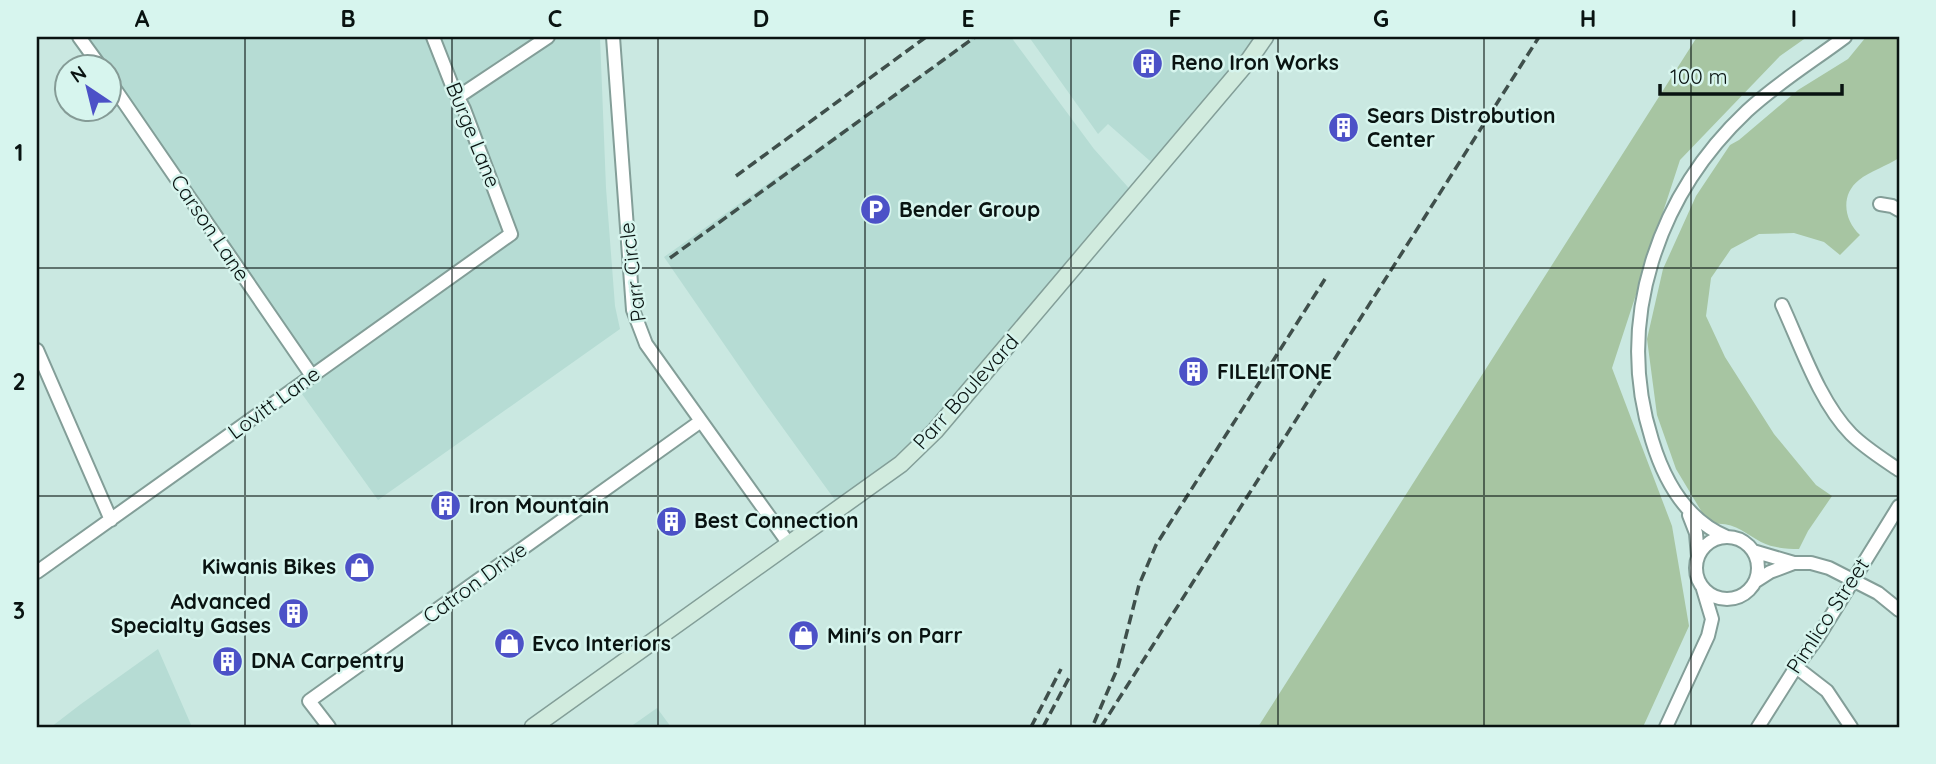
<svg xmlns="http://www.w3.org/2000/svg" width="1936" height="764" viewBox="0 0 1936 764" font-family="Quicksand,sans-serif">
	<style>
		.built { fill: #b6dcd4 }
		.green { fill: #a7c5a2 }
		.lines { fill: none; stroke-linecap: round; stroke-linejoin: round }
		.street-casing { stroke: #839e98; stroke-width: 16 }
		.secondary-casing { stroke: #839e98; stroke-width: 19 }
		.street { stroke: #fff; stroke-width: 12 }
		.secondary { stroke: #d1ebde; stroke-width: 16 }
		.rail { stroke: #3f4f4b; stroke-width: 3.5; stroke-dasharray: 10 5; stroke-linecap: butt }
		.grid { fill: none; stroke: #091311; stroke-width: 2; stroke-opacity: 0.55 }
		.labels { text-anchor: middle; stroke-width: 5; stroke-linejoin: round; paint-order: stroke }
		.poi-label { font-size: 21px; font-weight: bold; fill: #091311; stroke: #d7f5ee; text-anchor: start }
		.street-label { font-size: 21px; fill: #091311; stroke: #d7f5ee }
		.neatline { fill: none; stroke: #091311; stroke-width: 2.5 }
		.grid-label { font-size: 23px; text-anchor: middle; font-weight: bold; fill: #091311 }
	</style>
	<rect width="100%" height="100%" fill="#cae8e1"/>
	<!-- built -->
	<path class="built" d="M79 37H600L606 188 615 306 620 329 378 500 297 387 312 376 109 79 108 66H100Z
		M975 37H1011L1094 149 1135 195 935 431 840 507 757 392 664 257Z
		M1029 37H1265L1158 168 1108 124 1098 134Z
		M158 649 192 727H51L81 704Z
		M657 708 671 727H630L640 720Z"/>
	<!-- green -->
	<path class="green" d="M1697 37H1807L1780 56 1680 160 1612 368 1672 526 1689 626 1643 727H1258Z
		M1866 37H1899V158C1887 166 1870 171 1859 180 1840 195 1844 220 1860 235L1840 255 1824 242 1794 233 1759 234 1731 249 1711 278 1706 316 1725 357 1774 434 1816 485 1832 496 1808 531 1799 549C1787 549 1773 548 1761 542 1746 534 1734 522 1715 524L1703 514 1676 469 1657 415 1647 339 1663 269 1696 196 1730 145 1739 140 1798 90 1848 59Z"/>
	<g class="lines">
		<defs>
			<path id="street" d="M79 37 100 66
				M613 37 633 310 646 344 789 544
				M108 79 312 376
				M458 97 548 37
				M1880 204 1892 206 1899 210
				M1782 305C1801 346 1819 401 1851 434 1865 448 1883 459 1899 470
				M37 350 111 520
				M1689 515 1696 533 1698 557
				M1696 568a31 31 0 1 1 62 0a31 31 0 1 1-62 0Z
				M1727 537C1686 520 1664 480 1652 440 1614 320 1658 195 1747 111 1777 83 1813 61 1845 37
				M1753 551 1794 563H1811L1829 568 1878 593 1899 610
				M37 572 511 234 464 109 453 88 433 37
				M1756 581 1770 572 1794 563
				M1796 667 1827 691 1851 727
				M329 727 309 701 701 421
				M1666 727 1708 636 1712 619 1703 589
				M1758 727 1796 667 1818 637 1899 506"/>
			<path id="secondary" d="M533 727 901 464 935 431 1249 60 1265 37"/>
		</defs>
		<!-- street casing -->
		<use href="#street" class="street-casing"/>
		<!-- secondary casing -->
		<use href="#secondary" class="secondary-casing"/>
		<!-- street -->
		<use href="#street" class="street"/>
		<!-- secondary -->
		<use href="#secondary" class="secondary"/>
		<!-- rail -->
		<path class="rail" d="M736 176 926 37
			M670 258 975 37
			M1094 723 1118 667 1139 585 1156 545 1325 279
			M1031 727 1061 669
			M1043 727 1071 674
			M1101 727 1539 37"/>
	</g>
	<!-- grid -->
	<path class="grid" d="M245 37V727M452 37V727M658 37V727M865 37V727M1071 37V727M1278 37V727M1484 37V727M1691 37V727M37 268H1899M37 496H1899"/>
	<!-- icons -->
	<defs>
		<symbol id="building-disc" viewBox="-11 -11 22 22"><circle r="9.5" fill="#4c51c7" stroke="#d7f5ee"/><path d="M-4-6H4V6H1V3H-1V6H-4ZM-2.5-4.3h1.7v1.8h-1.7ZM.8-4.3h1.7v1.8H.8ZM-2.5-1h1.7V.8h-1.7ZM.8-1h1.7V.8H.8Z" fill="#fff"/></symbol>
		<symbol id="parking-disc" viewBox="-11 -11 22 22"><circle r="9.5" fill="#4c51c7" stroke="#d7f5ee"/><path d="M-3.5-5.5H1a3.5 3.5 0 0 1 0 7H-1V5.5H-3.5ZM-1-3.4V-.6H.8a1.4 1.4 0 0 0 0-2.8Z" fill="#fff"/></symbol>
		<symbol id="shop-disc" viewBox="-11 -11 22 22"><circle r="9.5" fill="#4c51c7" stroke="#d7f5ee"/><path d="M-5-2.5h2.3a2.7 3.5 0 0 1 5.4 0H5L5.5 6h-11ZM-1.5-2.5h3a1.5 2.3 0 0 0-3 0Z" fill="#fff"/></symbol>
	</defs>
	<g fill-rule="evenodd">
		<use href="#building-disc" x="1130" y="46" width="35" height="35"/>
		<use href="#building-disc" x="1326" y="110" width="35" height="35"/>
		<use href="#parking-disc" x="858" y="192" width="35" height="35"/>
		<use href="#building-disc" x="1176" y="354" width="35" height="35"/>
		<use href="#building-disc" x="428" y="488" width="35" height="35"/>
		<use href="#building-disc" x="654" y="504" width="35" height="35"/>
		<use href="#shop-disc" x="342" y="550" width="35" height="35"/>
		<use href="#building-disc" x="276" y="596" width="35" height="35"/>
		<use href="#shop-disc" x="786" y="618" width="35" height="35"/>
		<use href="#shop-disc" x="492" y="626" width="35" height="35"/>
		<use href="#building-disc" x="210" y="644" width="35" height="35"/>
	</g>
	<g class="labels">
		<!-- poi labels -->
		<g class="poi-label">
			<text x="1171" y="70">Reno Iron Works</text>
			<text x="1367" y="123">Sears Distrobution<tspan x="1367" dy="24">Center</tspan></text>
			<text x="899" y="217">Bender Group</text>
			<text x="1217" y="379">FILELITONE</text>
			<text x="469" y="513">Iron Mountain</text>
			<text x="694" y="528">Best Connection</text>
			<text x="336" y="574" text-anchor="end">Kiwanis Bikes</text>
			<text x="271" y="609" text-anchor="end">Advanced<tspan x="271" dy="24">Specialty Gases</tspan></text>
			<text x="827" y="643">Mini's on Parr</text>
			<text x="532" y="651">Evco Interiors</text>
			<text x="251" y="668">DNA Carpentry</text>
		</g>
		<!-- street labels -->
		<g class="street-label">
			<text transform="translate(473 135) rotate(68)" y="7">Burge Lane</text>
			<text transform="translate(210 228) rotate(56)" y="7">Carson Lane</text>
			<text transform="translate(633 272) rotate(-97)" y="7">Parr Circle</text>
			<text transform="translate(966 392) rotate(-48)" y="7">Parr Boulevard</text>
			<text transform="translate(274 403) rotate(-36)" y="7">Lovitt Lane</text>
			<text transform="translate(475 583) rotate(-36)" y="7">Catron Drive</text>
			<text transform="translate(1828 616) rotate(-57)" y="7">Pimlico Street</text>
		</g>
	</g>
	<!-- border -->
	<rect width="1936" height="764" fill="none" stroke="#d7f5ee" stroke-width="77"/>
	<!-- north arrow -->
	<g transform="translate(88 88) rotate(325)"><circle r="33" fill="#d7f5ee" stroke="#859b96" stroke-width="2"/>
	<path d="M0-5L12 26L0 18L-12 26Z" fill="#4c51c7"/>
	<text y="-10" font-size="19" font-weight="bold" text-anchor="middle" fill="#091311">N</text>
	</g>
	<!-- scale -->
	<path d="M1660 84v10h182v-10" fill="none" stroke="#091311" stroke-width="3.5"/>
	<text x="1670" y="84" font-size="21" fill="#091311" stroke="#d7f5ee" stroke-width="5" paint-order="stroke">100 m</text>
	<rect x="38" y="38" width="1860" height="688" class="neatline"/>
	<g class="grid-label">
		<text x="142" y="27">A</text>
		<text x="348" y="27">B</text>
		<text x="555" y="27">C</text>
		<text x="761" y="27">D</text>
		<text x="968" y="27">E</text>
		<text x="1175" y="27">F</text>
		<text x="1381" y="27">G</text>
		<text x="1588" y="27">H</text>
		<text x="1794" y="27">I</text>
		<text x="19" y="161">1</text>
		<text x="19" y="390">2</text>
		<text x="19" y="619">3</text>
	</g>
</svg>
